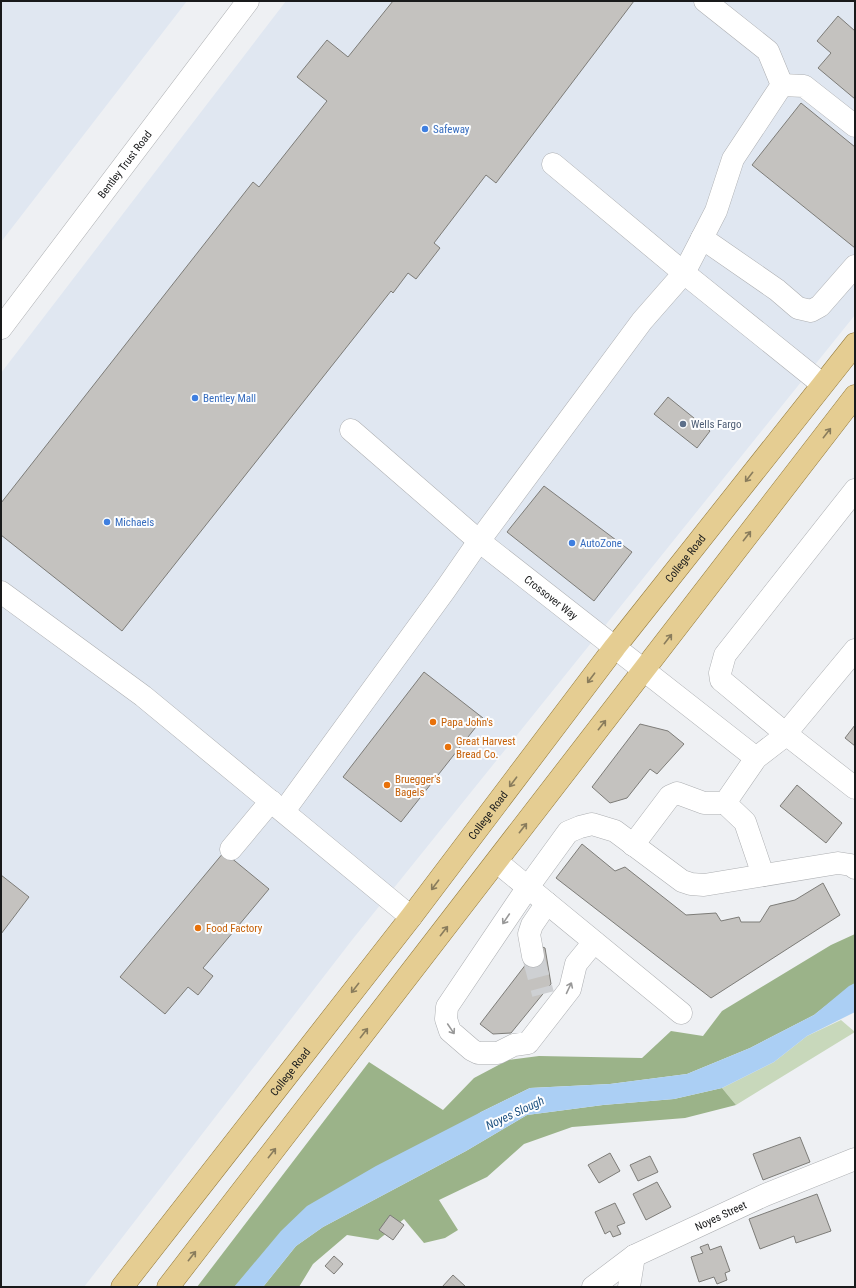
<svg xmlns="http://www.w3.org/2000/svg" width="856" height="1288" viewBox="0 0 856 1288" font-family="'Roboto Condensed',sans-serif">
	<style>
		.built { fill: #e0e7f1 }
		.green { fill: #c8d8bb }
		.forest { fill: #9bb389 }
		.water { fill: #abcff4 }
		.building { fill: #c4c2bf; stroke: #7d7c78 }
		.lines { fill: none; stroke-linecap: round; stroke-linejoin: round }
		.minor-tunnel { stroke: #ced0d3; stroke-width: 22; stroke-dasharray: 22 11; stroke-linecap: butt }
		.minor-casing { stroke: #adafb2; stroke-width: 23 }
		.major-casing { stroke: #937939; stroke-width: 23 }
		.minor { stroke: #fff; stroke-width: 22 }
		.major { stroke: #e5cd92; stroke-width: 22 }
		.oneway { stroke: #897c5c }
		.oneway2 { stroke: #989898 }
		.shop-dot { fill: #3f7fe0; stroke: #fcfdfe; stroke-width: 1.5 }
		.service-dot { fill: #5c6f8a; stroke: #fcfdfe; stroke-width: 1.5 }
		.food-dot { fill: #e8710a; stroke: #fcfdfe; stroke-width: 1.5 }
		.labels { text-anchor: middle; stroke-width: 4; stroke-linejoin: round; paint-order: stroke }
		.shop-label { font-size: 11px; fill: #366cbe; stroke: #fcfdfe; text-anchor: start }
		.street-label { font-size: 11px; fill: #191a1b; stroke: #fcfdfe }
		.service-label { font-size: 11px; fill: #4e5e75; stroke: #fcfdfe; text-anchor: start }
		.food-label { font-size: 11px; fill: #c56008; stroke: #fcfdfe; text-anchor: start }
		.water-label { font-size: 12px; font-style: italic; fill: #225584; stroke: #fcfdfe }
	</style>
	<rect width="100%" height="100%" fill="#eef0f3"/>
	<!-- built -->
	<path class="built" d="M1 1H187L1 242Z
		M286 1H855V315L352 940 84 1287H1V373Z"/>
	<!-- green -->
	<path class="green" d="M841 1020 855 1032 736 1105 722 1088 774 1062 807 1036Z"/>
	<!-- forest -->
	<path class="forest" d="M855 934V983L814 1015 750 1048 687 1074 610 1084 530 1088 481 1112 234 1287H197L369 1062 443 1110 474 1078 508 1060 539 1056 642 1058 671 1031 703 1036 722 1011 831 945Z
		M722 1088 736 1105 685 1118 572 1127 524 1144 487 1177 439 1200 458 1230 445 1238 424 1243 404 1219 378 1240 347 1235 313 1264 299 1287H263L296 1246 323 1227 466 1151 527 1115 603 1105 674 1099Z"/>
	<!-- water -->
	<path class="water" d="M855 983V1012L807 1036 774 1062 722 1088 674 1099 603 1105 527 1115 466 1151 323 1227 296 1246 263 1287H234L281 1231 307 1206 376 1166 481 1112 530 1088 610 1084 687 1074 750 1048 814 1015 849 986Z"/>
	<!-- building -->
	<path class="building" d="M393 1H634L496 183 486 175 434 243 440 248 416 279 408 273 393 293 391 291 122 631 1 535V503L253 182 259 187 327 101 297 77 327 40 348 57Z
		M838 16 855 31V99L818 68 831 53 817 41Z
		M801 103 855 147V248L752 165Z
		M668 397 710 431 697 448 654 414Z
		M544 486 632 552 594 601 507 532Z
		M424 672 483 718 401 822 343 777Z
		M640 724 668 731 684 744 657 774 650 769 627 798 610 803 592 787Z
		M855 725V746L845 738Z
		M797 785 842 823 826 843 780 806Z
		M582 844 615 871 625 867 686 915 716 913 721 921 739 917 741 922H760L770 906 795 900 823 883 840 915 711 998 556 878Z
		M224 852 269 889 203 968 213 976 198 995 188 987 165 1014 120 977Z
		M1 875 29 897 1 934Z
		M540 946 545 948 551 984 511 1033 493 1034 480 1024Z
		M800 1137 810 1162 763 1180 753 1154Z
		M610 1153 620 1171 599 1183 588 1165Z
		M650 1156 658 1172 638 1181 630 1165Z
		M657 1182 671 1207 646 1220 633 1194Z
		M817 1194 831 1231 796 1243 794 1236 760 1249 749 1219Z
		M615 1203 625 1223 617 1226 621 1234 613 1237 610 1231 605 1234 595 1212Z
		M390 1215 404 1225 393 1240 379 1230Z
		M708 1244 710 1250 721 1246 730 1271 725 1273 727 1280 717 1284 714 1277 699 1282 691 1257 703 1253 700 1247Z
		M334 1256 343 1264 334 1274 325 1266Z
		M453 1275 466 1287H442Z"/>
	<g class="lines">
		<!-- minor-tunnel -->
		<path class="minor-tunnel" d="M533 956 543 994"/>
		<defs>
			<g id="minor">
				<path d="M782 85 804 86 855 126"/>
				<path d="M553 164 684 273 822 384"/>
				<path d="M702 238 777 290 798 308 811 311 820 306 855 266"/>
				<path id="s1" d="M1 328 248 1"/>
				<path id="s2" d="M351 430 479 541 756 758"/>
				<path d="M855 490 725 655 720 673 721 680 786 734 855 788"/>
				<path d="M1 592 143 696 411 917"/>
				<path d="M725 803 745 822 763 875"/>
				<path d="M284 811 445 590 479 541 642 321 684 273 716 211 733 159 782 85 768 51 705 1"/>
				<path d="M633 845 670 796 677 793 704 803H725L756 758 782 738 855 650"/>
				<path d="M231 849 271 801"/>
				<path d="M497 862 681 1013"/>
				<path d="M594 942 576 964 570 989 528 1043 514 1045 498 1053H478L472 1050 450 1031 446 1019 447 1007 528 887 568 832 580 827 592 824 615 831 682 881 691 884 704 885 838 863 851 865 855 868"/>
				<path d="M533 956 529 934 532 925 547 903"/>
				<path id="s3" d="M593 1287 634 1256 765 1195 855 1159"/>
				<path d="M629 1287 634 1256"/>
			</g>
			<g id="major">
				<path id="s4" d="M122 1287 411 917 615 647 855 344"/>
				<path d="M168 1287 855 396"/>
			</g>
		</defs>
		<!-- minor casing -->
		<use href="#minor" class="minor-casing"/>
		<!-- major casing -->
		<use href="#major" class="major-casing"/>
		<!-- minor -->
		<use href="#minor" class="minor"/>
		<!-- major -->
		<use href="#major" class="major"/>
	</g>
	<!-- one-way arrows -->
	<defs><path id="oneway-shaft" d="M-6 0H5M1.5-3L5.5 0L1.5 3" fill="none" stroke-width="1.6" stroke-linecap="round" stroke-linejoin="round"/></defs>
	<g class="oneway">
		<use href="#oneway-shaft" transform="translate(827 433) rotate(-52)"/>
		<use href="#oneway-shaft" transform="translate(749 477) rotate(128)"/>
		<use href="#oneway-shaft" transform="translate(747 536) rotate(-52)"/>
		<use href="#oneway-shaft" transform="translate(668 639) rotate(-52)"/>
		<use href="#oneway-shaft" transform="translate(591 678) rotate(127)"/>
		<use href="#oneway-shaft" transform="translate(602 725) rotate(-52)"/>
		<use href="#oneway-shaft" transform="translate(513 782) rotate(127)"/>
		<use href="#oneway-shaft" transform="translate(523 828) rotate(-52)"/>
		<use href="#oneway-shaft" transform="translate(435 885) rotate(127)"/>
		<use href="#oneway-shaft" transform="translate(444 931) rotate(-52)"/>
		<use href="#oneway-shaft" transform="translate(355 988) rotate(128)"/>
		<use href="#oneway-shaft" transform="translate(364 1033) rotate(-52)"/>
		<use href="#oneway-shaft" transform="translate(272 1153) rotate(-52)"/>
		<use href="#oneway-shaft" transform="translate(192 1256) rotate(-52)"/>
	</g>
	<g class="oneway2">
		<use href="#oneway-shaft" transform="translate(506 919) rotate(124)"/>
		<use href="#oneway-shaft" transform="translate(569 988) rotate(-65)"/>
		<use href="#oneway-shaft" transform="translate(451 1029) rotate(56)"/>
	</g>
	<!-- markers -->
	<g class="shop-dot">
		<circle cx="425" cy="129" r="4"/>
		<circle cx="195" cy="398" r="4"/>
		<circle cx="107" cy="522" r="4"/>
		<circle cx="572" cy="543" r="4"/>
	</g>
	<circle class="service-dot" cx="683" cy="424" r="4"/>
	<g class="food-dot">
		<circle cx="433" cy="722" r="4"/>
		<circle cx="448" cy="747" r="4"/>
		<circle cx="387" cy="785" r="4"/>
		<circle cx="198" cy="928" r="4"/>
	</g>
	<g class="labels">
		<!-- shop labels -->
		<g class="shop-label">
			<text x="433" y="133">Safeway</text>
			<text x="203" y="402">Bentley Mall</text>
			<text x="115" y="526">Michaels</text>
			<text x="580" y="547">AutoZone</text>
		</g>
		<!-- street labels -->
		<g class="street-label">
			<text dy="4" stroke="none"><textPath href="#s1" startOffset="205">Bentley Trust Road</textPath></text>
			<text dy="4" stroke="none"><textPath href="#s4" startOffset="921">College Road</textPath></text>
			<text dy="4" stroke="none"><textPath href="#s2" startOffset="261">Crossover Way</textPath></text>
			<text dy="4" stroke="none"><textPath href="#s4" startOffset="597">College Road</textPath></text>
			<text dy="4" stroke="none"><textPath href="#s4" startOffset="273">College Road</textPath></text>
			<text dy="4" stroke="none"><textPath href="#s3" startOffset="147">Noyes Street</textPath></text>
		</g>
		<!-- service labels -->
		<g class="service-label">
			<text x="691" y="428">Wells Fargo</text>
		</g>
		<!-- food labels -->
		<g class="food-label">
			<text x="441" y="726">Papa John's</text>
			<text x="456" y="745">Great Harvest<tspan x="456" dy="13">Bread Co.</tspan></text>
			<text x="395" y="783">Bruegger's<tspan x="395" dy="13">Bagels</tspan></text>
			<text x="206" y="932">Food Factory</text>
		</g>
		<!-- water labels -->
		<g class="water-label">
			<text transform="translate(515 1113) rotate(-25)" y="4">Noyes Slough</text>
		</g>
	</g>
	<!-- border -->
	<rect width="856" height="1288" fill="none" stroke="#191a1b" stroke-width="4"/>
</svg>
